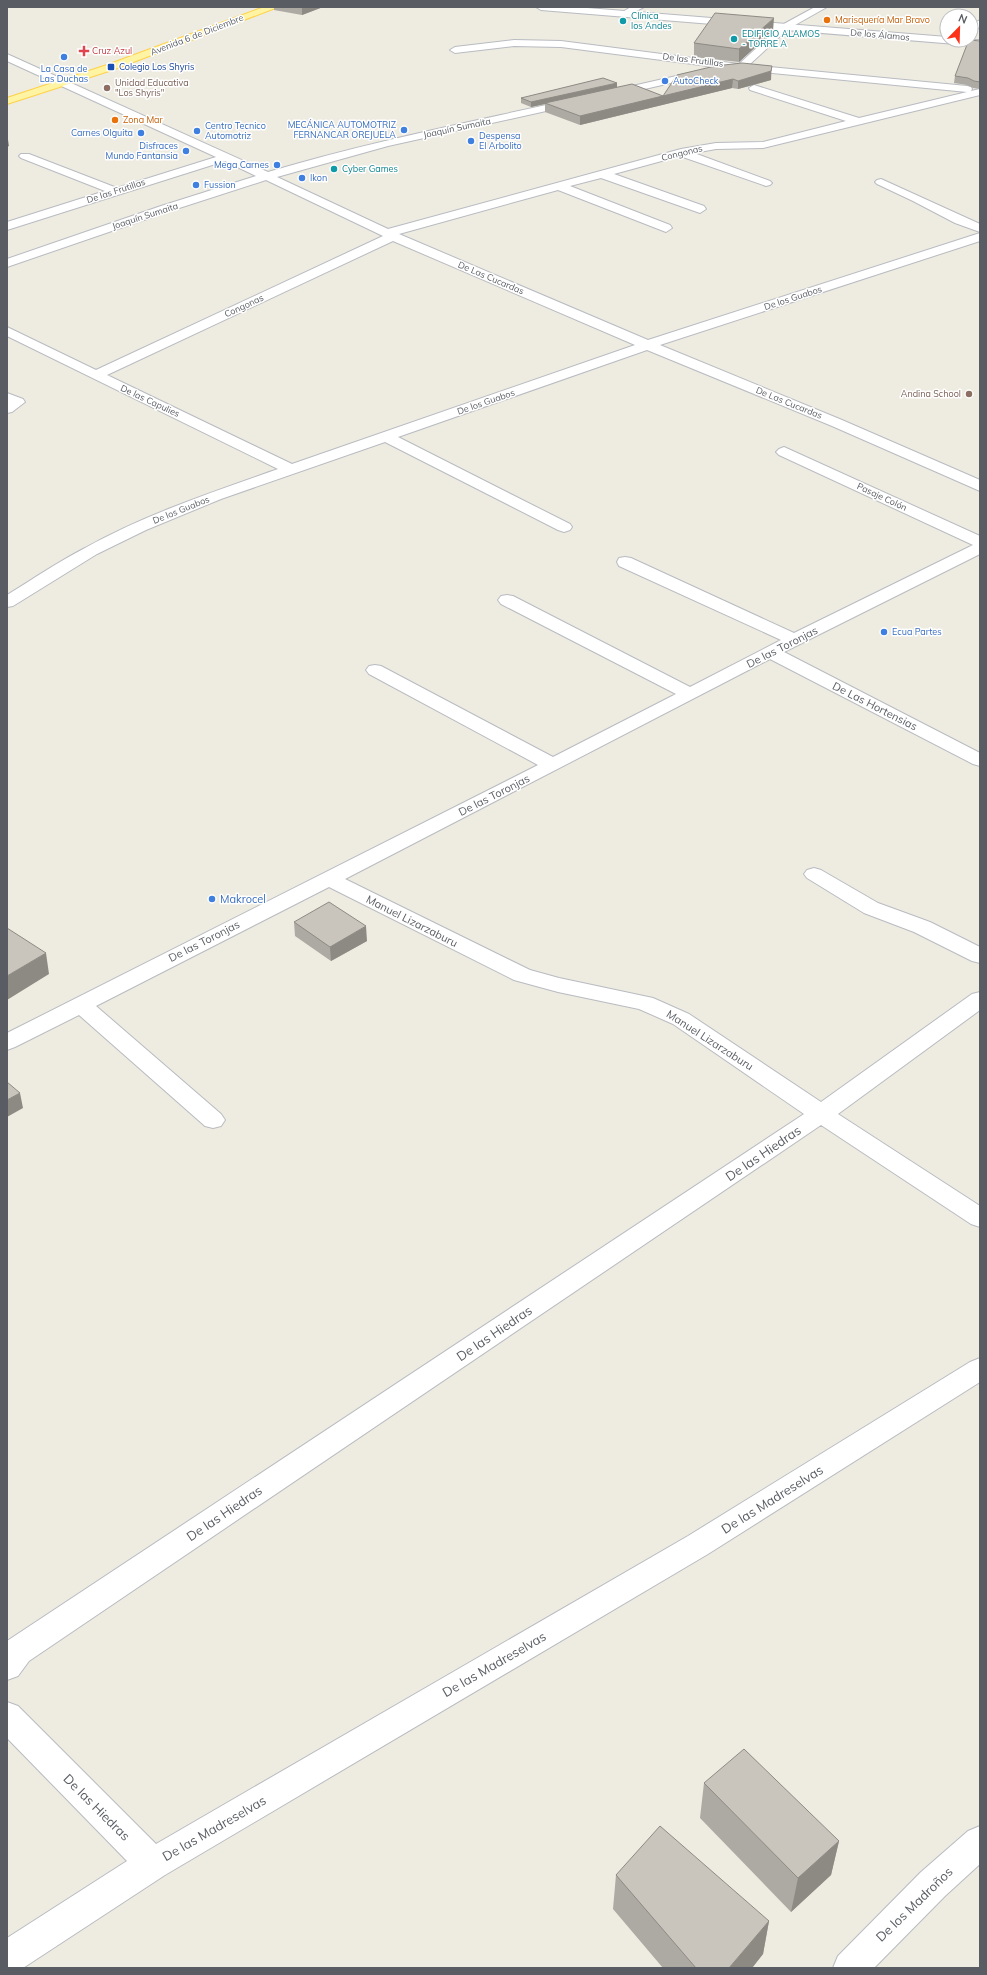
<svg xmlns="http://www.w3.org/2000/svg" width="987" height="1975" viewBox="0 0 987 1975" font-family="Mulish,sans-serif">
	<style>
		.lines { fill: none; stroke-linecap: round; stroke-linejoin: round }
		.minor-casing { stroke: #b8bbc1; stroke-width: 2 }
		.tertiary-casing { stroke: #b8bbc1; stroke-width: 2 }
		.primary-casing { stroke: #ffd248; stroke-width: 2 }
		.minor { fill: #fff; fill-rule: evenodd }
		.tertiary { fill: #fff; fill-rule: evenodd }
		.primary { fill: #fff3a4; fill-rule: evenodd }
		.wall { fill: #ada9a3 }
		.shaded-wall { fill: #8d8a84 }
		.building { fill: #c9c5bd; stroke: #8d8a84 }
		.food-dot { fill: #e8710a; stroke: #fff; stroke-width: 1.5 }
		.culture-dot { fill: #0f9aa8; stroke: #fff; stroke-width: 1.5 }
		.health-dot { fill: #e0444e; stroke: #fff; stroke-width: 1.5 }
		.shop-dot { fill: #3f7fe0; stroke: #fff; stroke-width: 1.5 }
		.transit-dot { fill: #1a4fb4; stroke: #fff; stroke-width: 1.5 }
		.education-dot { fill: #8d6e63; stroke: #fff; stroke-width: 1.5 }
		.labels { text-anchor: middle; stroke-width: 3; stroke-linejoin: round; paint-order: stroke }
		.far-culture-label { font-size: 9px; fill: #0d838f; stroke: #fff; text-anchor: start }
		.far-food-label { font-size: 9px; fill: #c56008; stroke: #fff; text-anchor: start }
		.far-street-label { font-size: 9px; fill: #595d63; stroke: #fff }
		.far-health-label { font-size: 9px; fill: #be3a42; stroke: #fff; text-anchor: start }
		.far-transit-label { font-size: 9px; fill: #164399; stroke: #fff; text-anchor: start }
		.far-shop-label { font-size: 9px; fill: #366cbe; stroke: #fff; text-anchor: start }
		.far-education-label { font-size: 9px; fill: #785e54; stroke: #fff; text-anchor: start }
		.street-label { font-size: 11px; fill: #595d63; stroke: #fff }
		.shop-label { font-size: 11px; fill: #366cbe; stroke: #fff; text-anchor: start }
		.near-street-label { font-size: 13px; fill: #595d63; stroke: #fff }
	</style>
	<rect width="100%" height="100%" fill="#eeebe0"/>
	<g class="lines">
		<defs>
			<path id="minor" d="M631 7H644L627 16H621L619 14Z
				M815 7H827L788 29 749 65 967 86 971 87 972 89 971 91 980 89V95L763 148 716 149 694 153 770 181 772 183 770 185 766 186 680 156 614 174 704 206 706 209 700 213 601 178 570 186 670 225 672 228 666 232 558 190 399 234 648 340 980 233V241L660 345 842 420 980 480V491L832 426 647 350 398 437 570 524 572 527 570 530 564 532 558 530 385 442 221 499 146 530 97 554 13 606 7 607V595C33 579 58 562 85 548 146 514 213 492 278 469L7 336V327L96 370 383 236 266 180 170 211 7 267V259L161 206 256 176 225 161 7 230V222L105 191 21 158 19 156 21 154H29L117 188 216 157 7 61V54L268 172C368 142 471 122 573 99L578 102 573 105 388 146 277 177 388 229 681 149 716 143 763 142 846 121 750 90 749 88 754 85 859 118 967 92 741 70 714 73 610 97 606 96 605 94 606 92 716 67 561 47 514 46 455 53 450 50 455 47 514 40 561 41 739 64 782 25ZM393 241 635 345 292 464 107 375Z
				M980 20V27L971 32V25Z
				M881 179 980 224V232L955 223 913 201 877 184 875 182 877 180Z
				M7 393 23 399 25 402 12 412 7 413Z
				M784 447 980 536V554L784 652 980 753V766L973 764 770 659 345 879 530 970 559 978 653 998 689 1014 821 1102 972 994 980 992V1010L838 1114 980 1206V1227L971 1224 821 1125 29 1661 18 1676 7 1680V1641L804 1114 673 1024 639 1009 558 992 514 980 329 887 96 1006 221 1114 225 1120 221 1126 213 1128 205 1126 79 1015 15 1047 7 1050V1033L538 765 369 674 366 670 369 666 375 665 381 666 553 757 676 694 501 604 498 600 501 596 507 595 513 596 690 687 781 640 619 566 617 562 619 558 625 557 631 558 794 633 973 545 779 455 776 452 779 449Z
				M814 868 821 870 878 903 930 922 980 947V963L972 961 914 932 864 913 807 878 804 874 807 870Z
				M980 1358V1382L708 1554 165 1875 23 1968H7V1938L127 1861 7 1738V1702L18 1706 156 1844 688 1536 970 1362Z
				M980 1826V1864L945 1896 874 1968H833L838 1956 921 1872 968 1831Z"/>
			<path id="tertiary" d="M536 7H575L947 37V40H980V46L541 10Z"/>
			<path id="primary" d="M264 7H278L115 69 7 104V98L107 65Z"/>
		</defs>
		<!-- minor casing -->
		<use href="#minor" class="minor-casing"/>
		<!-- tertiary casing -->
		<use href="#tertiary" class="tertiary-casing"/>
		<!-- primary casing -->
		<use href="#primary" class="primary-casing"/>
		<!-- minor -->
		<use href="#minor" class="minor"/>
		<!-- tertiary -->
		<use href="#tertiary" class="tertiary"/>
		<!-- primary -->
		<use href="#primary" class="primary"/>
	</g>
	<!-- wall -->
	<path class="wall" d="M274 7H323L302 15 274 10Z
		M773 31 739 62 694 57V43Z
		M980 41V89L973 88 967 85 954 83 955 76Z
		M772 66 771 80 738 89 732 88 580 125 545 112V104L531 107 521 103V98L617 88 663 96Z
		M294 922 367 941 331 961 295 936Z
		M704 1783 839 1841 831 1875 791 1912 700 1818Z
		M616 1875 769 1921 763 1954 752 1968H663L613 1909Z"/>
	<!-- shaded-wall -->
	<path class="shaded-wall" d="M302 7H323L302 15Z
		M774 18 773 31 739 62V49Z
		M771 71V80L738 89V81Z
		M733 79 732 88 580 125V116Z
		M617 83V88L531 107V102Z
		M7 133 9 146 7 147Z
		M366 926 367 941 331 961 330 947Z
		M46 953 49 974 7 1000V976Z
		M20 1093 23 1108 7 1117V1100Z
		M839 1841 831 1875 791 1912 798 1878Z
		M769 1921 763 1954 752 1968H729Z"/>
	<!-- building -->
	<path class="building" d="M715 13 774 18 739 49 694 43Z
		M970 40 980 41V82L974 81 968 78 955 76 968 42Z
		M742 63 772 66 771 71 738 81 733 79 580 116 545 103 632 84 663 96 677 75 715 66Z
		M603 78 617 83 531 102 521 98Z
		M329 902 366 926 330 947 294 922Z
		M7 928 46 953 7 976Z
		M7 1082 20 1093 7 1100Z
		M744 1749 839 1841 798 1878 704 1783Z
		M660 1826 769 1921 729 1968H696L616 1875Z"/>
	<!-- markers -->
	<g class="food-dot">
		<circle cx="827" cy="20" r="4"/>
		<circle cx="115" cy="120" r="4"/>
	</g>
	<g class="culture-dot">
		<circle cx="623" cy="21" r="4"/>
		<circle cx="734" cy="39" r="4"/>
		<circle cx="334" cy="169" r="4"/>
	</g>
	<path class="health-dot" d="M82 45h4v4h4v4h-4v4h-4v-4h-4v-4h4z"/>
	<g class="shop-dot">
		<circle cx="64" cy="57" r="4"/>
		<circle cx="665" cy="81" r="4"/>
		<circle cx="404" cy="130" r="4"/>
		<circle cx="197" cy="131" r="4"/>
		<circle cx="141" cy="133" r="4"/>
		<circle cx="471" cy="141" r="4"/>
		<circle cx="186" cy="151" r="4"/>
		<circle cx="277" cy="165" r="4"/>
		<circle cx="302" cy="178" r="4"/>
		<circle cx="196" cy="185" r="4"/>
		<circle cx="884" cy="632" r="4"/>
		<circle cx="212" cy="899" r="4"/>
	</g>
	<rect class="transit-dot" x="107" y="63" width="8" height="8" rx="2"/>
	<g class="education-dot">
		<circle cx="107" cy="88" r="4"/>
		<circle cx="969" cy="394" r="4"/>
	</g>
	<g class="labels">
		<!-- far-culture labels -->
		<g class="far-culture-label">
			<text x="631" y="19">Clínica<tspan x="631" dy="10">los Andes</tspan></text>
			<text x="742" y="37">EDIFICIO ALAMOS<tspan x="742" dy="10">- TORRE A</tspan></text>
			<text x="342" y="172">Cyber Games</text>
		</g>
		<!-- far-food labels -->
		<g class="far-food-label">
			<text x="835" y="23">Marisquería Mar Bravo</text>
			<text x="123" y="123">Zona Mar</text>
		</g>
		<!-- far-street labels -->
		<g class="far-street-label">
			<text transform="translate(197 35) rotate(-21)" y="3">Avenida 6 de Diciembre</text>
			<text transform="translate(880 35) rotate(5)" y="3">De los Álamos</text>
			<text transform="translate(693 60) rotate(7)" y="3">De las Frutillas</text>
			<text transform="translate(457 128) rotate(-12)" y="3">Joaquín Sumaita</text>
			<text transform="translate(682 153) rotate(-14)" y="3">Congonas</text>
			<text transform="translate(116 191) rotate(-18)" y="3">De las Frutillas</text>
			<text transform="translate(145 216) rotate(-18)" y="3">Joaquín Sumaita</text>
			<text transform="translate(491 278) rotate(23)" y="3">De Las Cucardas</text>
			<text transform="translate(793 298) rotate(-18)" y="3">De los Guabos</text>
			<text transform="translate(244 306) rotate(-25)" y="3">Congonas</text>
			<text transform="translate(150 401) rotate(25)" y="3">De las Capulies</text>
			<text transform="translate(486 402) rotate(-19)" y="3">De los Guabos</text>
			<text transform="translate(789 403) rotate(22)" y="3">De Las Cucardas</text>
			<text transform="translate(882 497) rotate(25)" y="3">Pasaje Colón</text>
			<text transform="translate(181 510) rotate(-22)" y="3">De los Guabos</text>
		</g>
		<!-- far-health labels -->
		<g class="far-health-label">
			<text x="92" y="54">Cruz Azul</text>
		</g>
		<!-- far-transit labels -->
		<g class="far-transit-label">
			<text x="119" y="70">Colegio Los Shyris</text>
		</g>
		<!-- far-shop labels -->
		<g class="far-shop-label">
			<text x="64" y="72" text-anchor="middle">La Casa de<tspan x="64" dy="10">Las Duchas</tspan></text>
			<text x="673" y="84">AutoCheck</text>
			<text x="396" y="128" text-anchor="end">MECÁNICA AUTOMOTRIZ<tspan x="396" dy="10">FERNANCAR OREJUELA</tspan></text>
			<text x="205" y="129">Centro Tecnico<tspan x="205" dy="10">Automotriz</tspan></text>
			<text x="133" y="136" text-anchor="end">Carnes Olguita</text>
			<text x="479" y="139">Despensa<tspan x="479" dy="10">El Arbolito</tspan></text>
			<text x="178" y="149" text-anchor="end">Disfraces<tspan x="178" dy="10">Mundo Fantansia</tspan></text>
			<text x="269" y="168" text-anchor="end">Mega Carnes</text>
			<text x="310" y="181">Ikon</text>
			<text x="204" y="188">Fussion</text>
			<text x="892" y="635">Ecua Partes</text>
		</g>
		<!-- far-education labels -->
		<g class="far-education-label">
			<text x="115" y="86">Unidad Educativa<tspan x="115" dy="10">"Los Shyris"</tspan></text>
			<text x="961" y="397" text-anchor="end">Andina School</text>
		</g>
		<!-- street labels -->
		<g class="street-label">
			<text transform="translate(782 647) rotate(-27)" y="4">De las Toronjas</text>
			<text transform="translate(875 706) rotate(27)" y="4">De Las Hortensias</text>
			<text transform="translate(494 795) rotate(-27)" y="4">De las Toronjas</text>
			<text transform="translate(412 921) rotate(27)" y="4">Manuel Lizarzaburu</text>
			<text transform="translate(204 941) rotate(-27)" y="4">De las Toronjas</text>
			<text transform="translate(710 1040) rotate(33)" y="4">Manuel Lizarzaburu</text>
		</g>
		<!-- shop labels -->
		<g class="shop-label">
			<text x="220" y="903">Makrocel</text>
		</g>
		<!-- near-street labels -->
		<g class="near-street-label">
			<text transform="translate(763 1153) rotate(-34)" y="5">De las Hiedras</text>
			<text transform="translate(494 1333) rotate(-34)" y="5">De las Hiedras</text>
			<text transform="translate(772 1499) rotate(-32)" y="5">De las Madreselvas</text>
			<text transform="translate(224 1513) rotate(-34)" y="5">De las Hiedras</text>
			<text transform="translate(494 1664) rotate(-30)" y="5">De las Madreselvas</text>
			<text transform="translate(97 1807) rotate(45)" y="5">De las Hiedras</text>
			<text transform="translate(214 1828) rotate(-30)" y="5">De las Madreselvas</text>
			<text transform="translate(914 1904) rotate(-44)" y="5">De los Madroños</text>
		</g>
	</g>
	<!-- border -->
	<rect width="987" height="1975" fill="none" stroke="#595d63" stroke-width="16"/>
	<!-- north arrow -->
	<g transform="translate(959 28) rotate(23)"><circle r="19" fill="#ffffff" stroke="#bdbec1"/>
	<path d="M0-3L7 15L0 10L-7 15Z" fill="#fc3119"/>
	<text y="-6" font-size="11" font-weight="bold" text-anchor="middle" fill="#595d63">N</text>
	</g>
</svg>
